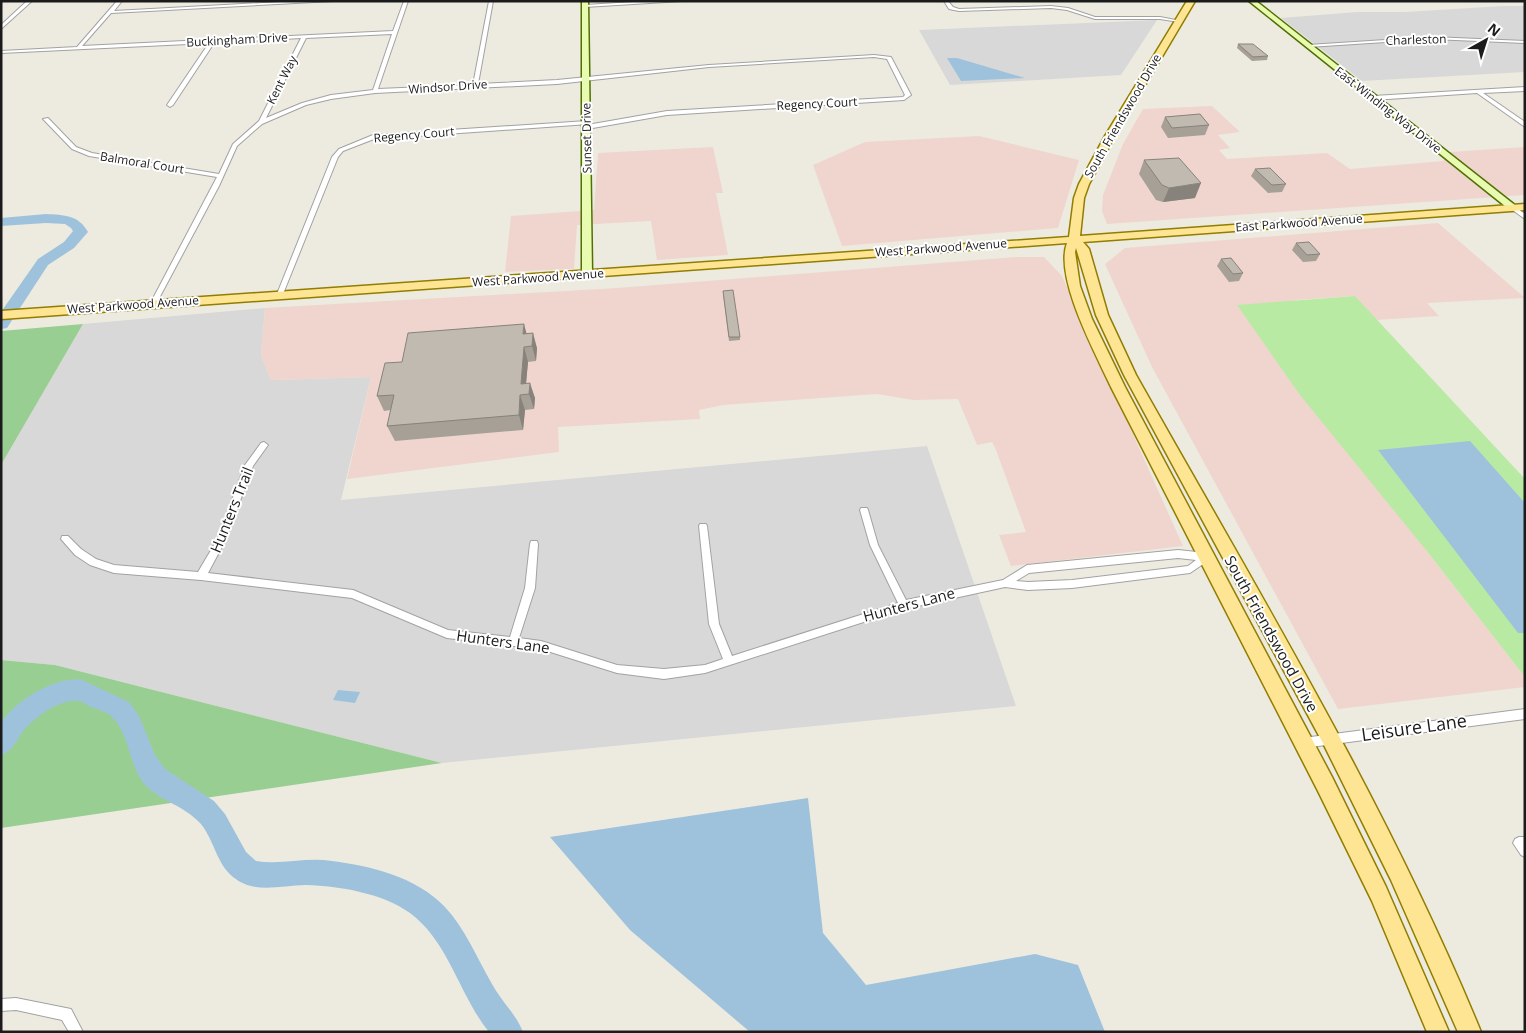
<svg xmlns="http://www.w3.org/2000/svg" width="1526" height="1033" viewBox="0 0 1526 1033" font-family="'Open Sans',sans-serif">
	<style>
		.residential { fill: #d9d8d8 }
		.commercial { fill: #efd5cd }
		.grass { fill: #b8eaa3 }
		.forest { fill: #99ce93 }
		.water { fill: #9ec2dc }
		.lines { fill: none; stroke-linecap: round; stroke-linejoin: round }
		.river { fill: #9ec2dc; fill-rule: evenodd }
		.street-casing { stroke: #a2a2a2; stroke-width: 2 }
		.secondary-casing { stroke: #507102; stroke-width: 3 }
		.primary-casing { stroke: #917d00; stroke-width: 3 }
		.street { fill: #fff; fill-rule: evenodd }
		.secondary { fill: #e8fbb0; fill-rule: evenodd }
		.primary { fill: #fee594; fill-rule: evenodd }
		.wall { fill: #a6a097 }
		.shaded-wall { fill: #87827b }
		.building { fill: #c1bab0; stroke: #87827b }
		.labels { text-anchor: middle; stroke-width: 4; stroke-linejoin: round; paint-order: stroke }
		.far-street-label { font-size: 12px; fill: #1b1b1b; stroke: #fff }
		.street-label { font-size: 15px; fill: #1b1b1b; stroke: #fff }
		.near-street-label { font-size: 18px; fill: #1b1b1b; stroke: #fff }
	</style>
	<rect width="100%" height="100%" fill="#edebe0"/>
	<!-- residential -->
	<path class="residential" d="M1503 6H1525V72L1362 81 1281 18 1357 12H1405Z
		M1157 20 1121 75 950 85 919 30Z
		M265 308 261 355 271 380 371 377 341 500 927 446 1016 706 442 763 55 665 1 660V465L83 324Z"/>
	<!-- commercial -->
	<path class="commercial" d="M1212 106 1240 132 1218 135 1230 148 1219 150 1227 159 1327 153 1350 169 1443 161 1450 152 1525 147V195L1107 224 1102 211 1103 195 1123 144 1143 109Z
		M979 136 1079 160 1058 228 842 246 813 165 865 142Z
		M713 147 723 193H716L728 255 657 260 651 221 577 225 574 269 505 272 511 216 594 210 598 153Z
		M1438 223 1525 298 1427 303 1439 316 1376 320 1355 296 1295 300 1426 550 1525 677V687L1338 709 1152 367 1105 264 1125 248Z
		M1016 257H1044L1062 276 1183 546 1011 566 999 535 1026 532 996 450 992 442 977 445 958 399 913 400 877 394 723 405 699 410 700 419 558 427 559 452 347 479 371 377 271 380 261 355 265 308 617 288Z"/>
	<!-- grass -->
	<path class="grass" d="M1355 296 1525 479V677L1426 550 1300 395 1237 305Z"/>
	<!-- forest -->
	<path class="forest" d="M83 324 1 465V331Z
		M1 660 55 665 442 763 1 828Z"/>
	<!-- water -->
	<path class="water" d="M947 58H957L1025 78 961 81Z
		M1470 441 1525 503V633H1518L1378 450Z
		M338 690 360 692 355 703 333 700Z
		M808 798 823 933 866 985 1035 954 1078 965 1105 1032H750L630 930 550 837Z"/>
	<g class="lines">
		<!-- river -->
		<path class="river" d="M46 214C64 215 79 215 88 232L74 248 48 265 7 328 1 329V312L38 259 64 242 73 231 71 228 65 224 46 223 1 226V218Z
			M80 679 129 702 139 716 155 755 165 769 214 801 225 814 246 852 256 861C281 865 306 857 332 861 371 866 416 877 444 906 465 928 477 958 492 984 501 1001 516 1014 523 1032H489C459 995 449 942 410 913 382 893 339 886 306 885 280 885 255 895 233 877 216 863 214 839 200 823 184 806 162 801 147 787 128 768 131 734 111 716 106 711 98 710 91 707 86 705 83 701 78 701 59 699 34 718 23 731 16 741 13 751 1 755V723C17 699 52 679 80 679Z"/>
		<defs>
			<path id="street" d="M27 1H32L1 29V25Z
				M117 1H122L114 11 299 1H333L111 13 82 46 393 31 404 1H408L378 89 473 85 489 1H493L478 84 557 80 709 65 874 55 891 57 911 95 904 100 667 115 587 129 584 127 587 125 667 111 903 97 905 95 887 59 874 57 709 67 557 84 375 93 331 99 306 105 262 124 237 146 219 186 156 304 153 306 150 304 217 177 89 156 72 149 43 119 48 118 76 147 92 153 219 174 233 144 259 121 301 38 214 43 173 105 170 107 167 105 209 43 1 53V51L77 47ZM392 34 373 90 331 95 302 103 266 118 306 38Z
				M650 1H682L585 7 583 6 585 5Z
				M944 1H948L953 7 959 9 1051 6 1068 8 1095 17H1160L1181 21 1179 22 1160 19H1095L1067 10 1051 8 959 11 949 9Z
				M1432 37 1525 41V43L1432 39 1308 47 1306 46 1308 45Z
				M1525 87V91L1483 93 1525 122V127L1477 93 1373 100 1370 98 1373 96Z
				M587 121 589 122V124L374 139 343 151 338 157 283 294 280 296 277 294 332 157 339 149 373 135Z
				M1511 207H1515L1525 214V219L1511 209Z
				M264 442 268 445 253 466 225 541 208 573 353 590 448 630 510 637 525 588 530 544 531 541H537L538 544 535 588 519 638 541 641 617 665 664 669 705 665 723 659 709 624 699 526 700 524H706L707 526 719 624 732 656 898 603 870 545 860 510 861 508H867L868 510 878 545 906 600 1003 580 1027 565 1178 550 1206 553 1209 554 1211 557 1209 560 1190 573 1072 588 1028 590 1005 587 904 609 705 673 664 679 617 673 541 649 447 638 352 598 201 580 114 573 90 565 75 555 61 539 62 536H68L81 549 96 559 114 565 198 572 217 540 245 465 261 443ZM1178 558 1196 560 1188 566 1072 580 1028 582 1016 581 1029 573Z
				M1525 709V719L1303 748 1299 747 1298 743 1299 739 1303 738Z
				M1519 837H1525V857L1521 855 1513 843 1515 839Z
				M16 998 71 1009 83 1032H69L62 1020 16 1010 1 1011V999Z"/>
			<path id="secondary" d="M582 1H588L592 274 587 277 582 274Z
				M1249 1H1256L1516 206V210H1510Z"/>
			<path id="primary" d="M1187 1H1195L1115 136 1089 184 1084 198 1080 236 1525 204V210L1083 242 1089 249 1108 315 1136 375C1257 590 1387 803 1481 1032H1458L1391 880 1324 745 1124 375 1096 315 1076 248 1075 252 1080 286 1092 319 1125 387 1332 777 1386 887 1449 1032H1427L1372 901 1318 791 1111 387C1096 354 1054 278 1067 243L1 319V311L1069 237 1074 198 1079 184 1105 136Z"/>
		</defs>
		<!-- street casing -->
		<use href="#street" class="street-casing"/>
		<!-- secondary casing -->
		<use href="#secondary" class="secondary-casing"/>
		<!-- primary casing -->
		<use href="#primary" class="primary-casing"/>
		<!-- street -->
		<use href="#street" class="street"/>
		<!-- secondary -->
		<use href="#secondary" class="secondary"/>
		<!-- primary -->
		<use href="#primary" class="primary"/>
	</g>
	<!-- wall -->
	<path class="wall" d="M1238 44 1268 56 1267 60 1252 61 1237 48Z
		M1165 117 1209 125 1205 135 1168 138 1161 127Z
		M1144 160 1195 198 1163 202 1156 200 1139 174Z
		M1255 169 1286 184 1282 192 1268 193 1251 176Z
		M1296 243 1320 254 1316 261 1303 262 1292 250Z
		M1221 259 1243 273 1239 281 1229 282 1217 266Z
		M723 294 740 337V340L729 341Z
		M526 334 537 348 536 361 528 362 526 383 535 398 534 409 525 410 523 430 395 441 387 426 391 410 384 411 377 396 402 362Z"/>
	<!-- shaded-wall -->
	<path class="shaded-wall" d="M1201 183 1195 198 1163 202 1169 188Z
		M524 324 528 339 523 334Z
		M533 333 537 348 536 361 532 346Z
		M524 347 528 362 525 395 521 384Z
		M530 383 535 398 534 409 529 394Z
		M520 395 525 410 523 430 519 415Z"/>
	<!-- building -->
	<path class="building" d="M1238 44H1253L1268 56 1253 57Z
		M1200 114 1209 125 1172 128 1165 117Z
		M1179 158 1201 183 1169 188 1162 185 1144 160Z
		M1270 168 1286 184 1272 185 1255 169Z
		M1309 242 1320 254 1307 255 1296 243Z
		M1231 258 1243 273 1233 274 1221 259Z
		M733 290 740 337H729L723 291Z
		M524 324 523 334 533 333 532 346 524 347 521 384 530 383 529 394 520 395 519 415 387 426 394 395 377 396 385 363 402 362 408 333Z"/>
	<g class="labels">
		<!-- far-street labels -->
		<g class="far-street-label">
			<text transform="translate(237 40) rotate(-3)" y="4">Buckingham Drive</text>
			<text transform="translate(1416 40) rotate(-2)" y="4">Charleston</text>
			<text transform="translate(282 80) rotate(-63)" y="4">Kent Way</text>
			<text transform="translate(448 87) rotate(-4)" y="4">Windsor Drive</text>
			<text transform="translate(817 104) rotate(-3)" y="4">Regency Court</text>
			<text transform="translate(1388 110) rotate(38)" y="4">East Winding Way Drive</text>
			<text transform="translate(1123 116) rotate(-60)" y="4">South Friendswood Drive</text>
			<text transform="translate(414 135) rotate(-5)" y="4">Regency Court</text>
			<text transform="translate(587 138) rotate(-91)" y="4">Sunset Drive</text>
			<text transform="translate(142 163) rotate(9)" y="4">Balmoral Court</text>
			<text transform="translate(1299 223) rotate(-4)" y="4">East Parkwood Avenue</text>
			<text transform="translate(941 248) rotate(-4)" y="4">West Parkwood Avenue</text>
			<text transform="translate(538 278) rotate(-4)" y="4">West Parkwood Avenue</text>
			<text transform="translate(133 305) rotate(-4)" y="4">West Parkwood Avenue</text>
		</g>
		<!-- street labels -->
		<g class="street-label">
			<text transform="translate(232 510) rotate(-68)" y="5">Hunters Trail</text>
			<text transform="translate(909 605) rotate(-15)" y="5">Hunters Lane</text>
			<text transform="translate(1271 634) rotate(61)" y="5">South Friendswood Drive</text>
			<text transform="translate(503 642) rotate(8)" y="5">Hunters Lane</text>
		</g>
		<!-- near-street labels -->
		<g class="near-street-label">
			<text transform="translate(1414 728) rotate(-8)" y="6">Leisure Lane</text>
		</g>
	</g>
	<!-- border -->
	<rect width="1526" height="1033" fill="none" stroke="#1b1b1b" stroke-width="5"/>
	<!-- north arrow -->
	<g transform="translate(1486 40) rotate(39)" stroke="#ffffff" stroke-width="4" paint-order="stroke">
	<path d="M0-4L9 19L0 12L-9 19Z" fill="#1b1b1b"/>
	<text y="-8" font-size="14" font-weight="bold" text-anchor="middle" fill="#1b1b1b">N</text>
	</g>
</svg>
